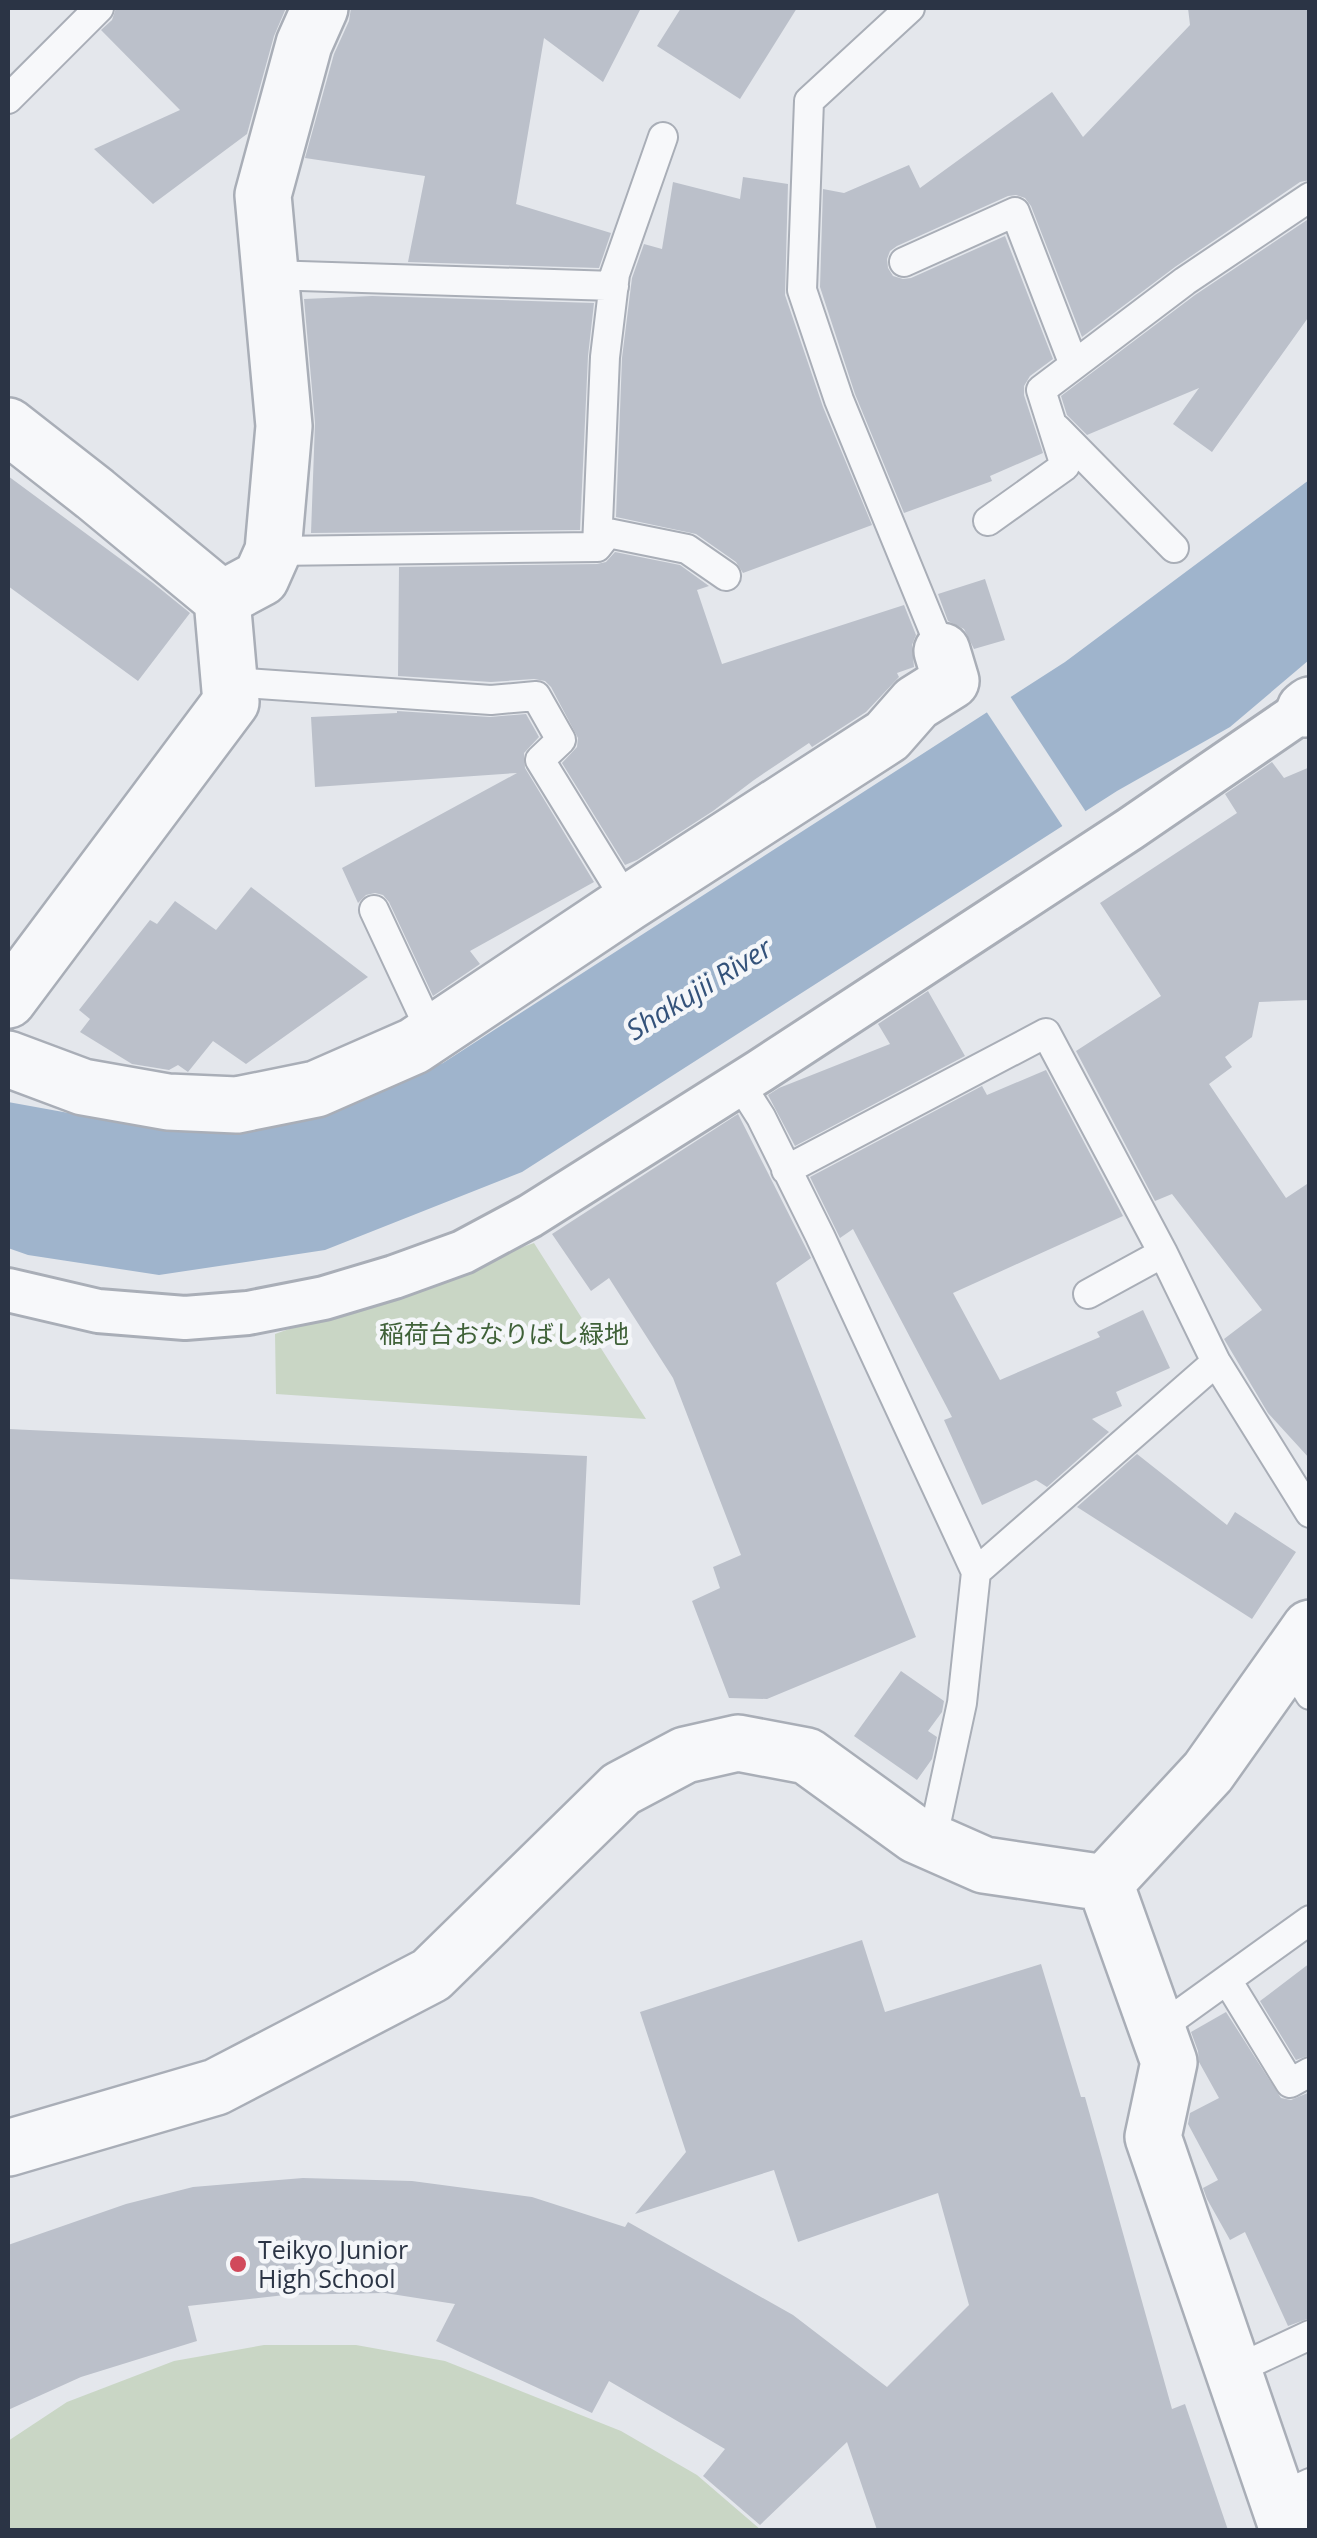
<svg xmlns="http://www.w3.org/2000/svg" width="1317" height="2538" viewBox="0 0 1317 2538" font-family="'Open Sans','Noto Sans JP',sans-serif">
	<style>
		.green { fill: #c9d6c5 }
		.water { fill: #9fb4cc }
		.pier { fill: #e4e7ec }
		.building { fill: #bbc0ca }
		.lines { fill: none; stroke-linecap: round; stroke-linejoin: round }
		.service-casing { stroke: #a9aeb7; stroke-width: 32 }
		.pedestrian-casing { stroke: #a9aeb7; stroke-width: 48 }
		.minor-casing { stroke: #a9aeb7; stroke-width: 60 }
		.service { stroke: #f7f8fa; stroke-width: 28 }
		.pedestrian { stroke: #f7f8fa; stroke-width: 42 }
		.minor { stroke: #f7f8fa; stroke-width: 55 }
		.poi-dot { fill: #d1495b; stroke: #f4f6f9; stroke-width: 4 }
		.labels { text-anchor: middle; stroke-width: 9; stroke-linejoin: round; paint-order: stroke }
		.park-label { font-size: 25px; fill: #3f6138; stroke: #f4f6f9 }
		.poi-label { font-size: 25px; fill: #2b3445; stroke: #f4f6f9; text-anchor: start }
		.water-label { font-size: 28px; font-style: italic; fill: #34527a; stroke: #f4f6f9 }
	</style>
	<rect width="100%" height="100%" fill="#e4e7ec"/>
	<!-- green -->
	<path class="green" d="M534 1243 646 1419 276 1394 275 1334Z
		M264 2345H356L445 2361 621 2431 697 2475 761 2530H8V2441L67 2402 174 2361Z"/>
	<!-- water -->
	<path class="water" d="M1309 480V660L1230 727 1117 791 522 1172 325 1250 159 1275 28 1255 8 1248V1102L146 1127 305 1119 443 1063 1065 662Z"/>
	<!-- pier -->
	<path class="pier" d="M1008 693 1088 815 1065 830 984 708Z"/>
	<!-- building -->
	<path class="building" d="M116 8H286L274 36 247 134 153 204 94 149 180 110 101 30 112 20Z
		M351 8H641L603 82 544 38 516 204 611 233 599 268 408 262 425 176 305 158 334 54 349 21Z
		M681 8H797L740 99 657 46Z
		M1188 8H1310V180L1300 182 1175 267 1082 337 1031 206 1025 198 1016 195 1008 196 897 246 890 251 887 259 888 268 893 276 903 279 911 278 1005 236 1053 359 1030 376 1024 386V395L1043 453 990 476 992 481 904 513 855 394 820 287 823 189 844 193 909 165 920 188 1052 92 1083 137 1190 25Z
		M743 177 788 184 785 295 823 407 872 525 743 573 736 562 696 534 616 517 622 358 632 278 644 244 662 249 673 182 740 199Z
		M1310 218V315L1212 452 1173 424 1199 388 1087 435 1067 415 1061 396 1195 295Z
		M372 296 594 303 588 356 580 530 311 533 315 423 304 299Z
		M8 476 153 583 190 613 138 681 8 586Z
		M615 552 680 565 709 586 697 590 722 664 904 605 916 635 912 645 914 667 897 673 899 677 866 712 812 747 809 743 754 780 713 811 637 860 625 865 562 763 577 747 578 738 551 687 545 681 534 679 491 682 398 676 399 567 597 564 606 562Z
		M985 579 1005 640 974 649 964 629 948 621 938 594Z
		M397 711 490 717 526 714 539 737 524 753 525 768 594 882 470 951 480 964 433 996 389 902 383 895 375 893 366 895 358 903 342 868 517 773 315 787 311 717 397 713Z
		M1272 762 1284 778 1310 767V1000L1259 1002 1252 1037 1225 1057 1232 1067 1209 1084 1286 1198 1310 1182V1459L1268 1413 1224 1339 1262 1310 1172 1194 1155 1201 1076 1051 1161 996 1100 903 1237 813 1225 794Z
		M251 887 368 977 246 1064 213 1041 188 1072 178 1065 169 1070 132 1064 80 1032 90 1019 79 1010 150 920 157 924 175 901 216 930Z
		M928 991 965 1056 795 1146 768 1095 779 1088 890 1044 878 1024Z
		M1046 1070 1123 1216 953 1293 1000 1380 1100 1337 1097 1332 1143 1310 1170 1368 1116 1392 1122 1406 1092 1419 1109 1432 1047 1487 1036 1480 982 1505 944 1420 952 1417 853 1229 840 1238 810 1177 982 1086 987 1095Z
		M738 1114 811 1258 776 1283 916 1637 767 1699 729 1698 692 1601 720 1588 713 1567 741 1555 673 1378 609 1278 591 1291 552 1234Z
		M8 1429 587 1456 580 1605 8 1579Z
		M1137 1454 1227 1525 1235 1512 1296 1552 1252 1619 1077 1507Z
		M901 1671 944 1701 942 1712 928 1731 937 1737 932 1759 917 1780 854 1736Z
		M862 1940 885 2012 1041 1964 1081 2097H1085L1172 2409 1185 2404 1228 2530H877L847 2442 760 2525 703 2476 725 2449 609 2381 592 2413 436 2341 455 2304 385 2293 285 2295 188 2306 197 2341 81 2377 8 2410V2245L126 2204 193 2187 303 2178 412 2181 532 2197 625 2227 628 2222 793 2315 887 2387 969 2305 938 2193 798 2242 774 2170 635 2214 686 2152 640 2012Z
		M1310 1963V2055L1296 2060 1260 2001Z
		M1226 2012 1281 2098 1291 2100 1310 2092V2318L1288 2326 1245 2232 1230 2240 1207 2199 1203 2188 1218 2180 1188 2124 1190 2113 1219 2098 1199 2062 1198 2051 1191 2032Z"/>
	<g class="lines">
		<defs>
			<path id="service" d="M910 8 809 101 802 290 839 400 942 651
				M8 99 99 8
				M904 262 1015 212 1074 365
				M269 275 614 286
				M1057 429 1174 548
				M988 521 1065 466 1041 390 1185 281 1310 197
				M597 547 605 357 615 274 663 137
				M273 551 597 547 608 533 687 549 726 576
				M230 682 491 700 536 696 561 740 540 760 628 903
				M374 910 432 1034
				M740 1084 761 1117 820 1236 976 1572 1216 1362
				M786 1170 1046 1033 1163 1253 1216 1362 1310 1513
				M1088 1294 1163 1253
				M1288 1659 1310 1695
				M932 1842 962 1703 976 1572
				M1227 1980 1290 2083 1310 2072
				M1157 2030 1310 1920
				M1233 2371 1310 2335
				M1277 2498 1310 2483"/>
			<path id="pedestrian" d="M8 1290 98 1311 185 1318 248 1313 324 1298 394 1277 463 1252 530 1216 760 1071 1130 829 1305 709"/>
			<path id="minor" d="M8 426 95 494 222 599 231 702 8 1000
				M222 599 261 578 273 551 284 426 263 195 304 44 320 8
				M1305 709 1310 705
				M8 1059 83 1087 168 1102 237 1105 316 1089 414 1046 628 903 887 736 916 703 951 681 942 651
				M1105 1883 1169 2062 1153 2137 1288 2530
				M1105 1883 1208 1772 1310 1628
				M8 2148 216 2087 431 1975 621 1789 685 1755 738 1743 807 1756 916 1835 984 1865 1105 1883"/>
		</defs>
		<!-- service casing -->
		<use href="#service" class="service-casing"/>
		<!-- pedestrian casing -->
		<use href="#pedestrian" class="pedestrian-casing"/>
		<!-- minor casing -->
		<use href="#minor" class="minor-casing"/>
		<!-- service -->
		<use href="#service" class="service"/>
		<!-- pedestrian -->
		<use href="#pedestrian" class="pedestrian"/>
		<!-- minor -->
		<use href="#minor" class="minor"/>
	</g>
	<!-- markers -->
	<circle class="poi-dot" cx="238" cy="2264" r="10"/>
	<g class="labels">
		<!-- park labels -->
		<g class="park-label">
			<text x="504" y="1343">稲荷台おなりばし緑地</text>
		</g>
		<!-- poi labels -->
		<g class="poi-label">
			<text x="258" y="2259">Teikyo Junior<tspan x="258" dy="29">High School</tspan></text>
		</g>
		<!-- water labels -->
		<g class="water-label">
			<text transform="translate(699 989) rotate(-32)" y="10">Shakujii River</text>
		</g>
	</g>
	<!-- border -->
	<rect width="1317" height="2538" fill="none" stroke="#2b3445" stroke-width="20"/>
</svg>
